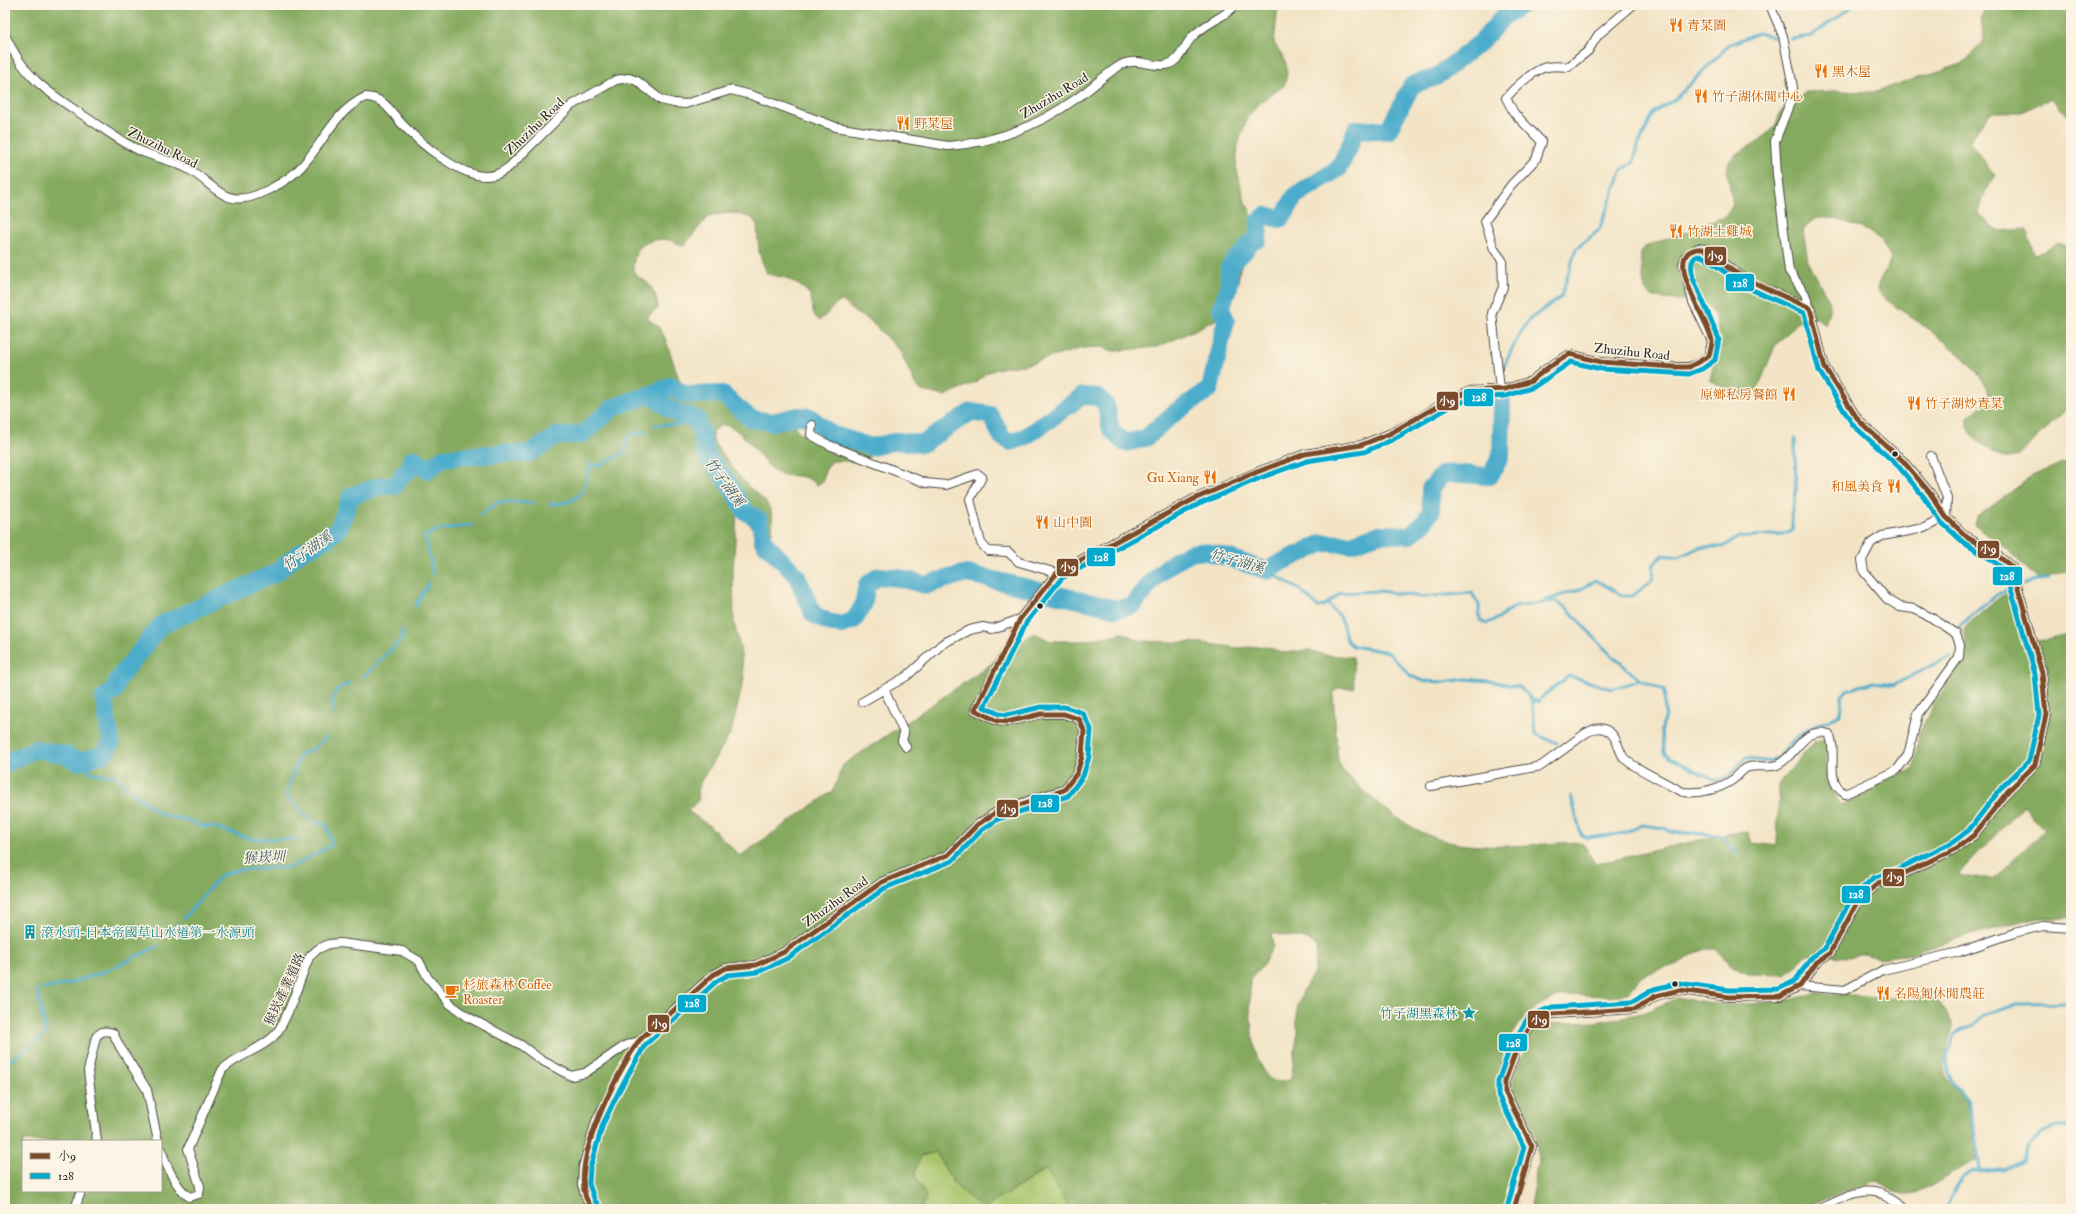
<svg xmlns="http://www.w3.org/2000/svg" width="2076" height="1214" viewBox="0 0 2076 1214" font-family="'IM FELL Double Pica','Noto Serif TC',serif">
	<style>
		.green { fill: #a7c46b; stroke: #69784b }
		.forest { fill: #85aa5f; stroke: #586a45; fill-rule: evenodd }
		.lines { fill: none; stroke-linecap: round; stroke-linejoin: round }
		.stream { stroke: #4caccb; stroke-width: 3 }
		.river { stroke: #4caccb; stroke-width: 18 }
		.street-casing { stroke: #494742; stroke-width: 10 }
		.street { stroke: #fff; stroke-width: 8 }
		.bus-1-casing { stroke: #fcf5e5; stroke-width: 8 }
		.bus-2-casing { stroke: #fcf5e5; stroke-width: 8 }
		.bus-1 { stroke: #7a4b2a; stroke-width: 5 }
		.bus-2 { stroke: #00a9ce; stroke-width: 5 }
		.bus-dot { fill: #2b2b2b; stroke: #fcf5e5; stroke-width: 1.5 }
		.labels { text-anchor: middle; stroke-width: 3; stroke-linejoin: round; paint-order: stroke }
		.food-label { font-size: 13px; fill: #c56008; stroke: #fcf5e5; text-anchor: start }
		.street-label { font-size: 13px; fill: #2b2b2b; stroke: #fcf5e5 }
		.culture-label { font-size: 13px; fill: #0d838f; stroke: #fcf5e5; text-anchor: start }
		.water-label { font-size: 14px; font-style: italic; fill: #375863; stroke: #fcf5e5 }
		.line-badge { stroke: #fcf5e5; stroke-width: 1.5 }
		.badge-label { font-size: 11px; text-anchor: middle; font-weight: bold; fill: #fff }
	</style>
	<rect width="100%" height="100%" fill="#fcf5e5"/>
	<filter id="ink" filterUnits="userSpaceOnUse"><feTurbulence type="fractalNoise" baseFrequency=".025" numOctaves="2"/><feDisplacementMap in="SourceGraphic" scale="8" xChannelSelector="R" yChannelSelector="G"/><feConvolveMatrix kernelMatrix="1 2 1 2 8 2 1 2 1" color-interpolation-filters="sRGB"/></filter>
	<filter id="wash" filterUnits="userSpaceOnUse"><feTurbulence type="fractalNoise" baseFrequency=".012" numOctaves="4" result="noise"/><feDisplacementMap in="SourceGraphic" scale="16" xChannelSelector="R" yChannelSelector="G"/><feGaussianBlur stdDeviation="0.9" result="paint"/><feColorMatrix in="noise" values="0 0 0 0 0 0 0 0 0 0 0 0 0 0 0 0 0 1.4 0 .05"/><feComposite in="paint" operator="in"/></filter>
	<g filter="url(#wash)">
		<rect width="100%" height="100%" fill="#f3e4c6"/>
		<!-- green -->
		<path class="green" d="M937 1152 953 1183 1004 1196 1047 1169 1070 1209H921L926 1197 914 1173 921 1156Z"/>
		<!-- forest -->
		<path class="forest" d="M5 5H1278L1274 43C1286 60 1290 66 1284 86L1260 102 1247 118 1238 145 1236 167 1245 202 1254 218 1255 232 1240 269 1237 289 1231 303 1215 320 1178 338 1157 347 1114 351 1101 347 1083 348 1024 365 1004 367 986 373 976 382 944 396 922 391 916 386 900 351 869 320 854 312 843 301C832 303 829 315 819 320 810 315 814 301 809 293L799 285 786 278 767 274 759 253 757 225 752 218 746 216 732 213 711 215 705 220 684 246C678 245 675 241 669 240 654 237 635 244 634 261 633 266 633 270 635 274 637 277 642 278 645 281 653 287 657 298 658 308L648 316V319L658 326 665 338 684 393 719 387 732 394 754 415 787 416 799 432 805 436 859 445 867 450 870 457 864 461H832L825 471 823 481 817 485C801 470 788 480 774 471 762 463 729 403 712 434 712 442 718 448 723 455 731 465 739 477 749 487 754 492 760 496 765 501 776 514 774 537 765 550L760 551 755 544 754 531 744 513 741 512 737 514 733 570 734 623 740 648 744 678 731 733 701 781 697 791 699 800 688 811 711 827 740 856 833 791 843 765 977 674 1034 633 1050 641H1083L1123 633 1141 641 1202 643 1238 648 1264 646 1284 653 1309 650 1326 655 1353 657 1354 688H1337L1333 694 1338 761 1341 769C1375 803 1417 841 1467 845 1505 849 1543 843 1581 842 1588 848 1589 857 1596 864L1726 834 1748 832 1752 843 1777 846 1779 783 1815 741 1824 739 1827 744 1826 782 1841 805 1894 776 1914 770 1919 733 1935 702 1954 676 1967 648 1964 628 2000 597 2010 592 2015 594 2023 630 2038 641 2071 633V918H2038L1962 937 1911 954 1878 958 1865 954 1848 957 1807 955 1786 975 1748 974 1731 966 1716 949H1702L1678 964 1646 974 1638 979 1629 992 1616 996 1563 995 1540 1005 1521 1022 1504 1047 1498 1093 1518 1127 1524 1141 1525 1151 1509 1195 1507 1209H1070L1046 1169 982 1209 953 1183 936 1152 921 1156 914 1173 926 1197 921 1209H5ZM2024 805 2044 830 1993 880 1958 874ZM1271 933 1306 939 1317 946 1314 972 1304 989 1297 1009V1038L1291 1079C1248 1100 1250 1001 1250 980L1263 965 1273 946ZM23 1141H161V1191H23Z
			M1987 5H2071V121L2052 98 2021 112H1991L1969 142 1996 175 1985 192 1979 213 1997 231 2026 229 2035 256 2058 244 2071 249V405L2018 456 2011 458H2004L1975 439 1968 427V417L1990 399C1985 362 1913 320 1884 298L1877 289C1878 279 1887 270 1891 259 1888 254 1885 245 1880 240 1870 229 1835 216 1820 218 1812 218 1807 226 1803 231L1808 261 1830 303 1829 312 1825 325 1817 318H1802L1775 346 1756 393 1742 398 1710 380C1716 352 1729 318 1700 299 1686 299 1651 304 1645 289 1643 283 1643 276 1642 270 1641 262 1638 254 1645 247L1724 217 1733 205 1727 170 1729 161 1735 155 1760 140 1775 126 1781 111 1806 92 1840 91 1873 92 1962 64 1984 41 1981 17Z
			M2071 459V569L2038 580C2024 566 2011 551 1995 539 1988 534 1981 531 1975 524L1977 517 2031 477Z
			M1816 993 1914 999 1927 995 1940 1003 1953 1028C1948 1040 1939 1067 1947 1079 1953 1087 1964 1094 1967 1103 1974 1121 1974 1142 1977 1161 1954 1168 1929 1195 1905 1194 1893 1194 1886 1182 1874 1181L1800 1209H1527L1530 1206 1538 1161 1536 1138 1518 1103 1513 1085 1514 1075 1533 1030 1545 1024 1597 1022 1643 1013 1677 998 1731 1005 1786 1001Z"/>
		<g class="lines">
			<!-- stream -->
			<path class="stream" d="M1791 39 1811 36 1854 5
				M1503 368 1518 337 1530 319 1561 297 1576 249 1599 230 1622 170 1633 163 1638 146 1654 112 1673 101 1730 44 1758 33 1774 37
				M654 425 697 424
				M550 504C582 504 584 492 590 464L598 466 624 453 628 436 646 431
				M480 515 498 502 534 503
				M1268 571 1300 590 1318 607 1324 606 1341 593 1379 591 1422 597 1472 593 1479 605 1480 620 1486 624 1500 617 1514 607 1555 601 1566 607 1606 650 1640 680 1664 690 1665 714 1661 733 1664 751 1670 758 1716 780 1728 778 1745 758C1752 759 1762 762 1769 761 1782 759 1788 744 1797 737 1810 726 1825 722 1840 714L1842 696 1847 690 1874 682 1894 685 1951 656
				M433 574 425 536 437 530 472 525
				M2024 584 2049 578
				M1546 600 1582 589 1596 580 1623 596H1632L1646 586 1653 578 1654 564 1663 555 1679 557 1700 547H1723L1739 537 1783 534 1793 530 1791 515 1796 494 1795 439
				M1327 603 1341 618 1347 641 1353 646 1388 652 1411 676 1423 681 1444 682 1466 679 1489 681 1520 687 1532 700 1535 734 1557 743
				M415 607 429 583
				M1957 628 1996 595 2009 589
				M363 677 403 638 402 630
				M1532 700 1539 702 1544 695 1569 676 1612 689 1640 680
				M334 714 332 701 337 689 350 683
				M79 762C88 774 100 776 115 775L127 789 162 815 191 821 199 826 214 827 251 839H298
				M1571 796 1581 834 1587 838 1625 833 1642 825 1665 828 1670 832 1720 835 1738 854
				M184 918 221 875 238 870 292 867 332 845 327 825 312 822 286 795 300 754 313 749 326 737
				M178 925 179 924
				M43 989 68 984 106 971 158 946
				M5 1064 46 1034 37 990
				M1980 1171 1976 1133 1968 1101 1953 1083 1948 1073 1946 1058 1954 1035 1960 1030 1974 1025 1982 1015 2017 1004 2071 1003
				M1946 1209C1950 1197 1962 1173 1975 1171 1986 1170 1996 1170 2006 1168 2011 1166 2019 1164 2023 1160 2026 1157 2026 1150 2029 1146 2039 1131 2053 1126 2071 1126"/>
			<!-- river -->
			<path class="river" d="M649 395 671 386 685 395 722 394 751 419 772 422 798 416 810 417 831 434 872 447 897 441 922 444 971 412 990 415 1002 437 1011 442 1025 437 1082 396 1098 397 1106 405 1111 430 1125 443 1146 438 1173 414 1210 389 1226 320 1221 308 1229 287V269L1234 260 1243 253 1250 243 1258 239 1259 221 1266 215 1280 219 1285 214 1295 196 1338 169 1348 150 1356 129 1388 131 1412 85 1436 77 1481 42 1504 16 1522 5
				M5 764 35 749 66 755 79 762 104 754 111 743 104 698 115 690 118 679 161 625 277 572 299 553 327 539 339 528 351 496 380 486H395L402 475 410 469 411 460 415 459 427 470 443 458 509 453 522 454 532 452 557 436 581 435 614 407 649 395C659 400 670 411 679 414 686 416 690 415 697 419L706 454 729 484 745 511 759 520 764 542 797 576 813 614 828 622 842 625 854 620 863 606 867 585 879 576 899 578 926 585 963 574 973 575 1117 609 1134 605C1147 585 1178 548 1205 552 1226 555 1248 565 1268 571L1284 561 1323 543 1351 544 1380 534 1410 535 1424 523 1431 511 1430 489 1443 474C1459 472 1474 476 1490 476L1501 456 1502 397"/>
		</g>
	</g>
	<g filter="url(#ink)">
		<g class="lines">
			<defs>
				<path id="street" d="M5 35C27 84 54 95 96 124 111 134 126 145 143 152 157 158 174 161 188 169 215 184 223 209 259 194 271 189 286 181 296 172 322 149 330 114 365 97 384 97 390 111 402 124 420 143 460 177 487 176 496 176 502 172 509 167L572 105 616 80 629 78 637 81 661 100 674 103 685 104 731 90 751 95 836 127 948 146C996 143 1038 126 1077 98 1092 88 1105 74 1121 65 1136 57 1150 67 1165 65 1180 63 1183 47 1192 37 1204 24 1223 18 1236 5
					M1500 390 1492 313 1503 287 1502 260 1494 249 1485 221 1511 185 1536 159 1542 142 1514 113 1506 98C1513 89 1532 72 1543 68 1551 65 1560 66 1568 67L1588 51 1598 35 1633 5
					M812 425 811 435 829 445 926 483 946 485 978 474 982 477 970 499 981 543 988 551 1008 552 1019 562 1057 573
					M1931 456 1947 498 1946 517
					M884 689 904 733 902 741 906 747
					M862 702 907 676 942 644 969 630 983 627 992 629 1020 619
					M1431 786 1541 766 1586 733C1592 730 1599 726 1606 730 1617 734 1618 750 1624 758 1631 766 1671 786 1683 792 1700 794 1721 789 1735 778 1740 774 1743 768 1749 767 1758 765 1769 768 1777 765 1796 757 1803 725 1829 734 1839 755 1823 780 1845 794L1897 770 1908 755 1918 714 1959 657 1960 645 1956 634 1932 618 1914 609 1900 607 1887 599 1864 572 1862 560 1871 543 1882 536 1924 528 1946 517
					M1800 986 1845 990 1883 970 1959 952 2014 933 2043 926 2071 928
					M97 1141 88 1071 96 1037C101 1031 105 1030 113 1033L120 1047 147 1090 158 1141
					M161 1150C166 1166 176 1187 189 1197L199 1194 200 1186 188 1149 222 1070C237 1055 258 1051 273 1037 288 1023 300 976 310 956L318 949 329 944 340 943 402 951 419 961 428 978 450 1004 468 1017 521 1045 541 1060 571 1076 585 1073 626 1045 639 1041
					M75 1209 81 1191
					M593 1209 589 1205 582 1185 583 1167 596 1121 614 1086 639 1041 713 975 726 968 756 965 784 952 882 882 948 855 977 825 995 813 1039 797 1064 790 1077 773 1082 756 1084 730 1079 719 1064 714H1041L1007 722 997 721 975 710 1011 640 1020 619 1057 573 1194 499 1257 472 1305 454 1361 445 1389 434 1414 421 1445 402 1470 391 1505 389 1531 381 1550 366 1570 354 1601 362 1675 367H1689L1699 363 1709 356 1712 341 1693 302 1683 264 1686 256 1698 248 1707 249 1729 268 1752 283 1810 308
					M1514 1209 1516 1197 1532 1146 1505 1092V1081L1516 1051 1533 1022 1553 1014 1634 1009 1656 996 1680 990 1729 997 1780 996 1800 986 1817 962 1830 953 1857 903 1878 883 1901 875 1957 848 1974 835 2008 791 2035 765 2046 715 2042 673 2012 567 1993 552 1968 538 1946 517 1930 493 1903 461 1859 421 1825 368 1810 308 1805 294 1789 271 1777 175 1775 141 1793 95V87L1783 36 1770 5
					M1818 1209C1854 1192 1873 1180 1906 1209"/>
			</defs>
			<!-- street casing -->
			<use href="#street" class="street-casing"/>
			<!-- street -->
			<use href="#street" class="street"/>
			<defs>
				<path id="bus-1" d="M593 1209C561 1177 617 1073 638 1042 644 1034 654 1028 661 1022 678 1006 696 991 713 975L726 968 756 965 784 952 882 882 948 855 977 825 995 813 1064 790 1077 773 1082 756 1084 730 1079 719 1064 714H1041L1007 722 997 721 975 710 1020 619 1057 573 1194 499 1257 472 1305 454 1361 445 1389 434 1445 402 1470 391 1505 389 1531 381 1550 366 1570 354 1601 362 1675 367H1689L1709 356C1710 351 1712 346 1712 341 1711 324 1660 255 1697 249 1711 247 1720 262 1730 269 1755 285 1783 296 1810 308L1825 368 1859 421 1903 461 1930 493 1946 517 1968 538 1993 552 2012 567 2042 673 2046 715 2035 765 2008 791 1974 835 1957 848 1901 875 1878 883 1857 903 1830 953 1817 962 1800 986 1780 996 1729 997 1680 990 1656 996 1634 1009 1553 1014 1533 1022 1516 1051 1505 1081V1092L1532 1146 1514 1209"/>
				<path id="bus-2" d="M598 1204 595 1201 589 1184 590 1168 603 1124 620 1089 645 1045 717 981 728 975 758 972 788 958 885 888 952 861 982 830 998 819 1068 796 1083 776 1089 757 1091 729 1083 713 1065 707H1041L1007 715 999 714 984 707 1026 623 1062 578 1197 505 1260 478 1307 461 1364 452 1392 440 1448 408 1472 398 1506 396 1534 387 1571 362 1601 369 1689 374 1702 369 1715 360 1719 339 1693 278C1691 269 1689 255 1702 256L1746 287 1804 313 1819 371 1853 425 1898 466 1924 497 1941 522 1964 543 1989 558 2006 571 2035 674 2039 715 2029 761 2002 787 1969 830 1953 842 1898 869 1873 878 1851 899 1825 948 1812 957 1795 981 1778 989 1729 990 1679 983 1654 989 1632 1002 1552 1007 1529 1016 1510 1048 1498 1081V1095L1524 1147 1507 1208"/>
			</defs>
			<!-- bus-1 casing -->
			<use href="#bus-1" class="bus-1-casing"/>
			<!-- bus-2 casing -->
			<use href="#bus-2" class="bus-2-casing"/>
			<!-- bus-1 -->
			<use href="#bus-1" class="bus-1"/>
			<!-- bus-2 -->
			<use href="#bus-2" class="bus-2"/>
		</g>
	</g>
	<!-- icons -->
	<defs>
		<symbol id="restaurant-bare" viewBox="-9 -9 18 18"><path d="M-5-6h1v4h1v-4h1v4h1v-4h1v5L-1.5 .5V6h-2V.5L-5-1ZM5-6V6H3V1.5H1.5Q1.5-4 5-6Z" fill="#e8710a" stroke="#fcf5e5" stroke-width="2.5" paint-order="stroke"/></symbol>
		<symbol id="building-bare" viewBox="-9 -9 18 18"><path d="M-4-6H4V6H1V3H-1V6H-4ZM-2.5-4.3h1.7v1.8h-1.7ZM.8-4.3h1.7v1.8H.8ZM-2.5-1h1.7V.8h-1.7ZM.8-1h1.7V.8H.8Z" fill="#0f9aa8" stroke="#fcf5e5" stroke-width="2.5" paint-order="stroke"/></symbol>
		<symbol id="cafe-bare" viewBox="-9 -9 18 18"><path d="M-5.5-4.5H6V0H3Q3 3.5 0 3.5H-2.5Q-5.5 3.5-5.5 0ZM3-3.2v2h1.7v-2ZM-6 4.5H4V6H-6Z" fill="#e8710a" stroke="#fcf5e5" stroke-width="2.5" paint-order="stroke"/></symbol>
		<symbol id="sight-bare" viewBox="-9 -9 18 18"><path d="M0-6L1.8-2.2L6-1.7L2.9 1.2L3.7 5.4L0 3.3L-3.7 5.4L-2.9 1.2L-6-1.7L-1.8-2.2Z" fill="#0f9aa8" stroke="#fcf5e5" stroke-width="2.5" paint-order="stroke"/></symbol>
	</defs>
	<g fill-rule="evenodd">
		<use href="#restaurant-bare" x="1666" y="15" width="20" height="20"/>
		<use href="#restaurant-bare" x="1811" y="61" width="20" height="20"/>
		<use href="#restaurant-bare" x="1691" y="86" width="20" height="20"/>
		<use href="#restaurant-bare" x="893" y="113" width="20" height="20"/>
		<use href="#restaurant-bare" x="1666" y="221" width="20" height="20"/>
		<use href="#restaurant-bare" x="1779" y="384" width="20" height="20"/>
		<use href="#restaurant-bare" x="1904" y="393" width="20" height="20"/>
		<use href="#restaurant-bare" x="1200" y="467" width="20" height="20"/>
		<use href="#restaurant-bare" x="1884" y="476" width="20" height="20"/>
		<use href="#restaurant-bare" x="1032" y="512" width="20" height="20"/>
		<use href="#building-bare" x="20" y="922" width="20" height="20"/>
		<use href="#cafe-bare" x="442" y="981" width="20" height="20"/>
		<use href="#restaurant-bare" x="1873" y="983" width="20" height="20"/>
		<use href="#sight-bare" x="1459" y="1003" width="20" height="20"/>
	</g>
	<!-- markers -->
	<g class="bus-dot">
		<circle cx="1895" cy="454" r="3.5"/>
		<circle cx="1040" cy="606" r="3.5"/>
		<circle cx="1675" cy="984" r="3.5"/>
	</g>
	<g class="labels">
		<!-- food labels -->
		<g class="food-label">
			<text x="1687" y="30">青菜園</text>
			<text x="1832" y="76">黑木屋</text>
			<text x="1712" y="101">竹子湖休閒中心</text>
			<text x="914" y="128">野菜屋</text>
			<text x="1687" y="236">竹湖土雞城</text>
			<text x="1778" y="399" text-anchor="end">原鄉私房餐館</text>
			<text x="1925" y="408">竹子湖炒青菜</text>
			<text x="1199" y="482" text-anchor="end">Gu Xiang</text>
			<text x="1883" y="491" text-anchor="end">和風美食</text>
			<text x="1053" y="527">山中園</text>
			<text x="463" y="989">杉旅森林 Coffee<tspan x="463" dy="15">Roaster</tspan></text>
			<text x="1894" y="998">名陽匍休閒農莊</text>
		</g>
		<!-- street labels -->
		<g class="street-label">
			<text transform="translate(1054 95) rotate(-31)" y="5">Zhuzihu Road</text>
			<text transform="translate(534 126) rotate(-44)" y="5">Zhuzihu Road</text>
			<text transform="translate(163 147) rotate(26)" y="5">Zhuzihu Road</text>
			<text transform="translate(1632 351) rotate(6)" y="5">Zhuzihu Road</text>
			<text transform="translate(835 901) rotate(-36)" y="5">Zhuzihu Road</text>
			<text transform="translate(284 989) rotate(-65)" y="5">猴崁產業道路</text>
		</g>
		<!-- culture labels -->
		<g class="culture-label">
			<text x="41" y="937">滾水頭-日本帝國草山水道第一水源頭</text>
			<text x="1458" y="1018" text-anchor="end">竹子湖黑森林</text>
		</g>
		<!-- water labels -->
		<g class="water-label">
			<text transform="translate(725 482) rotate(55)" y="5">竹子湖溪</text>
			<text transform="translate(307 551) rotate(-35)" y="5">竹子湖溪</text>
			<text transform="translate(1237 561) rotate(15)" y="5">竹子湖溪</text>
			<text transform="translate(264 857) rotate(-3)" y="5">猴崁圳</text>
		</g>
	</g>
	<g class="line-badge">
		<rect x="1704" y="246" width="23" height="20" rx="4" fill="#7a4b2a"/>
		<rect x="1725" y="273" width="30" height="19" rx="4" fill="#00a9ce"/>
		<rect x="1463" y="388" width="31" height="19" rx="4" fill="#00a9ce"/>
		<rect x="1436" y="391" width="23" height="20" rx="4" fill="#7a4b2a"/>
		<rect x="1977" y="540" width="23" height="19" rx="4" fill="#7a4b2a"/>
		<rect x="1086" y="547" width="30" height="20" rx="4" fill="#00a9ce"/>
		<rect x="1056" y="558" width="23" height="19" rx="4" fill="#7a4b2a"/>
		<rect x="1992" y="566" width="31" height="20" rx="4" fill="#00a9ce"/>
		<rect x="1030" y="794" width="30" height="19" rx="4" fill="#00a9ce"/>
		<rect x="996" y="799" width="23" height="19" rx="4" fill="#7a4b2a"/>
		<rect x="1882" y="868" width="23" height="19" rx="4" fill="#7a4b2a"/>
		<rect x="1841" y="885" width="30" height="19" rx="4" fill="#00a9ce"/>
		<rect x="677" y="994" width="30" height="19" rx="4" fill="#00a9ce"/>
		<rect x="1527" y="1010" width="23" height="19" rx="4" fill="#7a4b2a"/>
		<rect x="647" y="1014" width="23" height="19" rx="4" fill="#7a4b2a"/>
		<rect x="1498" y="1033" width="30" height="19" rx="4" fill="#00a9ce"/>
	</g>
	<g class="badge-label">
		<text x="1715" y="260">小9</text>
		<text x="1740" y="287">128</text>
		<text x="1479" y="401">128</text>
		<text x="1447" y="405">小9</text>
		<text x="1988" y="553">小9</text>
		<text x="1101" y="561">128</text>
		<text x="1068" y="571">小9</text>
		<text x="2007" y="580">128</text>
		<text x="1045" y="807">128</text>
		<text x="1008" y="813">小9</text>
		<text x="1894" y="881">小9</text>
		<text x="1856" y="898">128</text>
		<text x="692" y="1007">128</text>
		<text x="1539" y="1024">小9</text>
		<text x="659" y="1028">小9</text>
		<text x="1513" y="1047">128</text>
	</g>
	<!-- margin -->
	<rect width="2076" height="1214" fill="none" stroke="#fcf5e5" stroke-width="20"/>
	<!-- legend -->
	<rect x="22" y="1140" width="140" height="52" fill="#fcf5e5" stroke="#a8a49b"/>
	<rect x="30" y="1153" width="20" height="6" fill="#7a4b2a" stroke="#a8a49b"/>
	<text x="58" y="1160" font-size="12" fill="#2b2b2b">小9</text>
	<rect x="30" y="1173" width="20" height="6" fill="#00a9ce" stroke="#a8a49b"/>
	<text x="58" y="1180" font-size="12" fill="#2b2b2b">128</text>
</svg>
